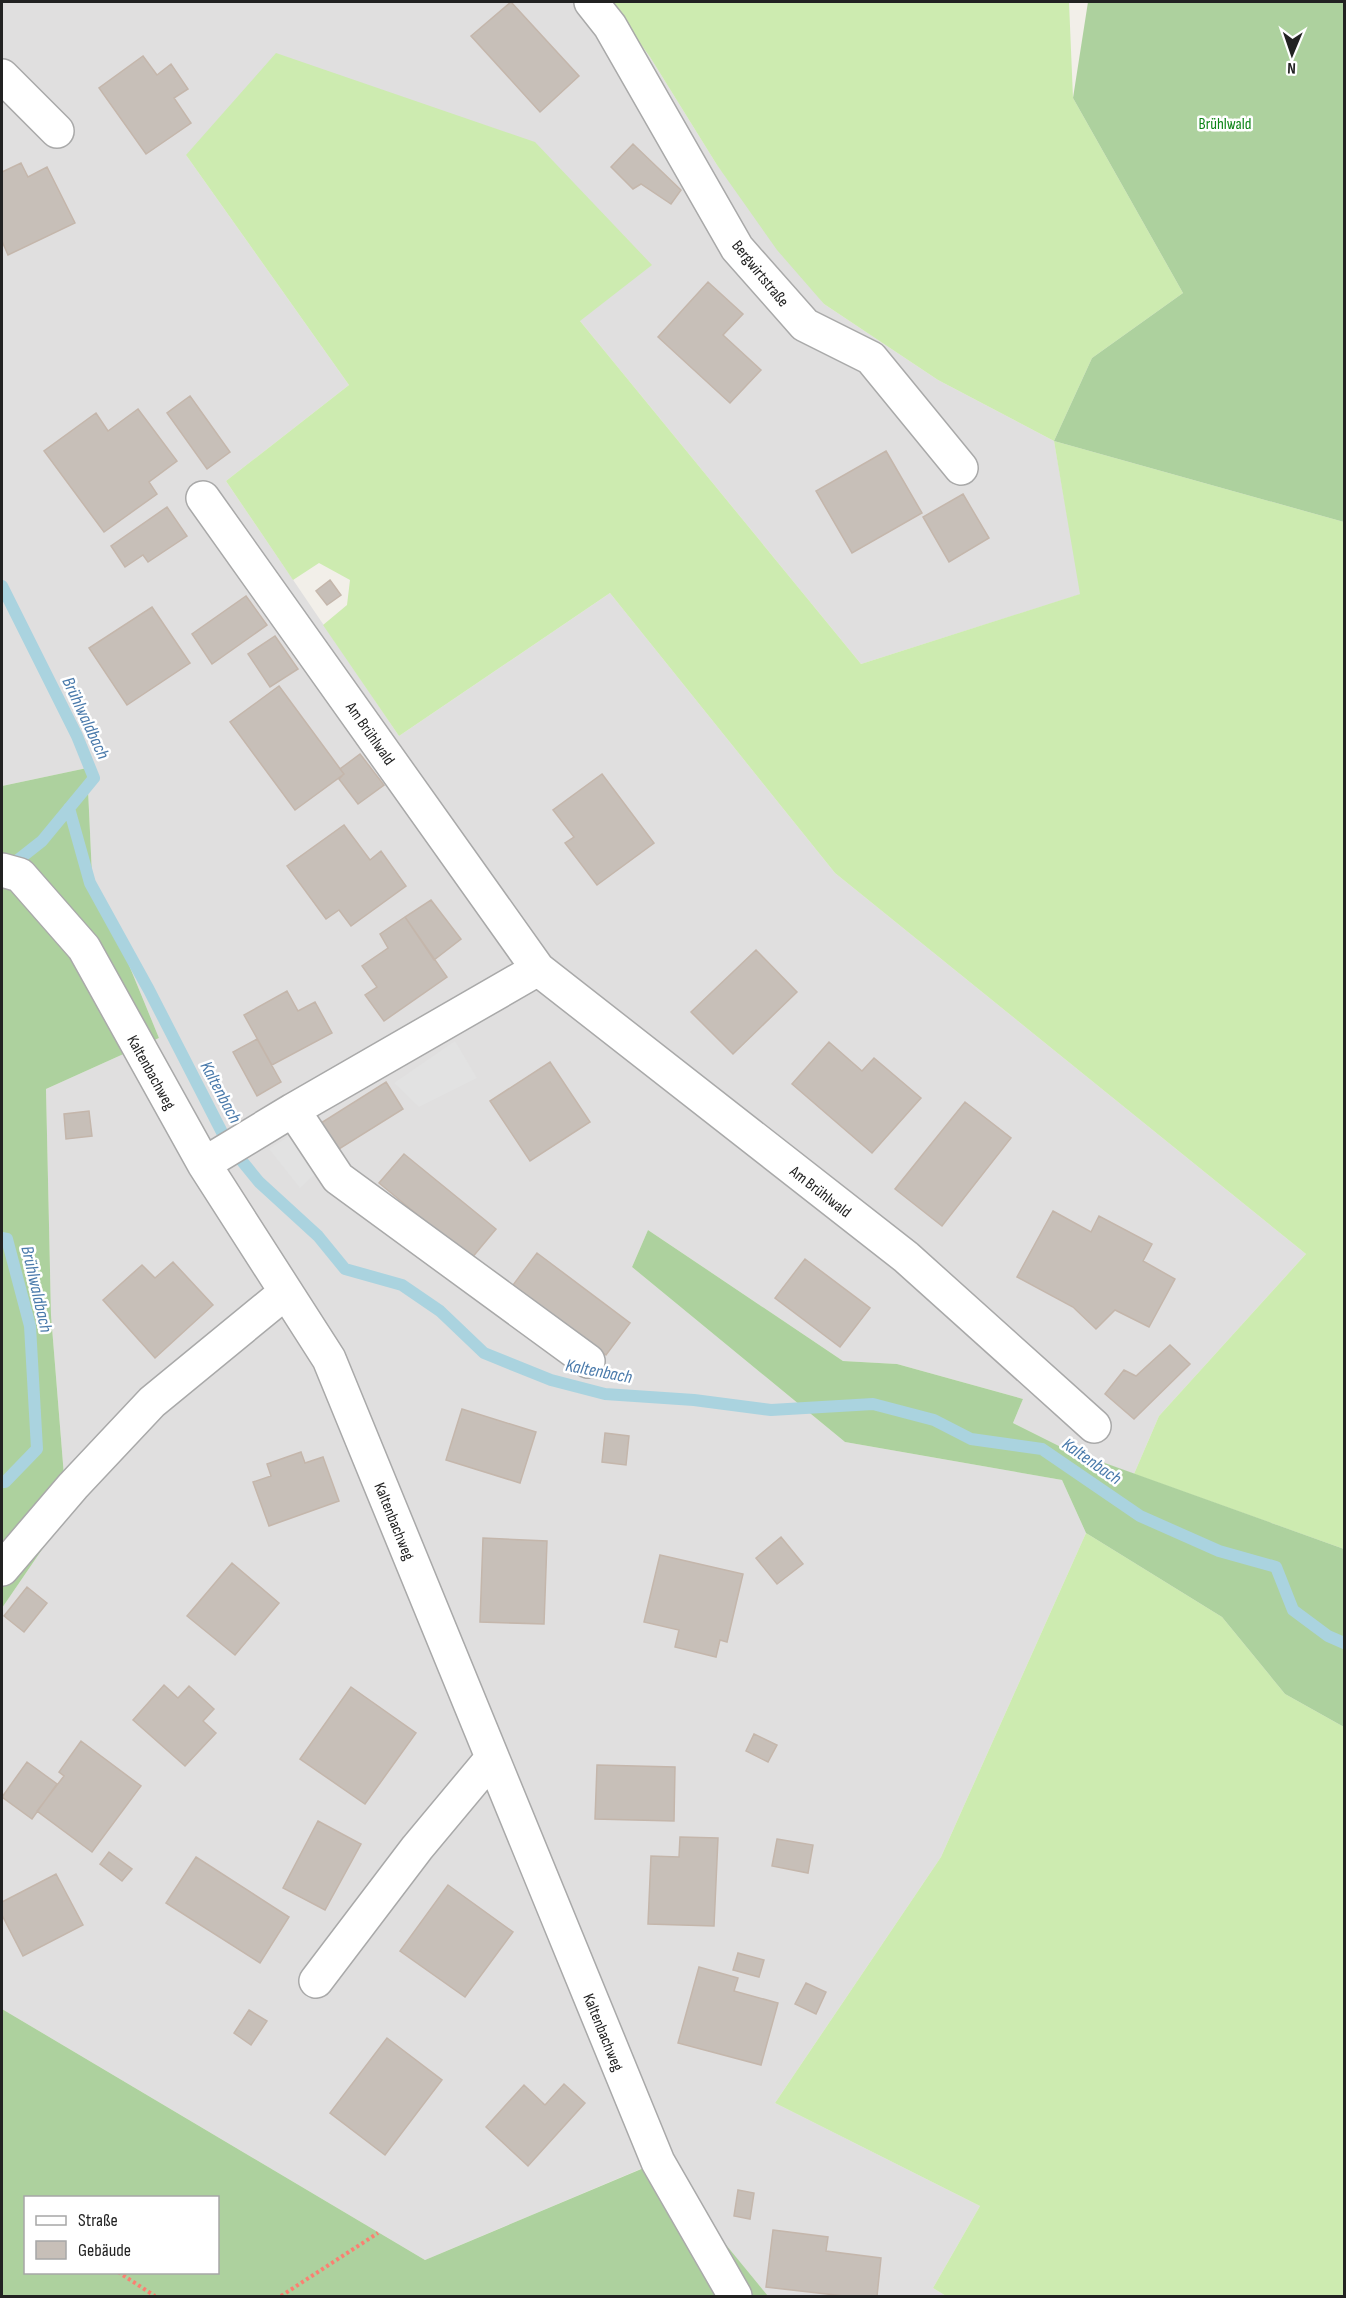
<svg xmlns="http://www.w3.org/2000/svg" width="1346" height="2298" viewBox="0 0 1346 2298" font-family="'Sofia Sans Condensed',sans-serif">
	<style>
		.residential { fill: #e0dfdf }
		.grass { fill: #cdebb0 }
		.forest { fill: #add19e; fill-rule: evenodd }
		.parking { fill: #e2e2e2 }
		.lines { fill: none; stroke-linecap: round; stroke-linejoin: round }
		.stream { stroke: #aad3df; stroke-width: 12 }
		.building { fill: #c7bfb8; stroke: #c4b6ab; stroke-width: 1.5 }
		.street-casing { stroke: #a9a9a9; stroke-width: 36 }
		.path { stroke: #fa8072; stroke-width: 4; stroke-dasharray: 3 3; stroke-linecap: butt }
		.street { stroke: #fff; stroke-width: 33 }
		.labels { text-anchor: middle; stroke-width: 5; stroke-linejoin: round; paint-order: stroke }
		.park-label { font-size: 16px; fill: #0c8416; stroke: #fff }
		.street-label { font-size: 16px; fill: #222; stroke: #fff }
		.water-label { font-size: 18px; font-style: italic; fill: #4a7aab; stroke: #fff }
	</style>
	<rect width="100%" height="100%" fill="#f2efe9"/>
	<!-- residential -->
	<path class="residential" d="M2 2H610L650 57 717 165 824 304 938 380 1054 441 1081 594 861 664 580 321 186 155 349 385 226 481 399 736 610 593 835 873 1306 1254 1159 1416 1134 1474 1063 1448 1013 1423 1023 1399 897 1364 843 1361 648 1230 632 1267 845 1442 1062 1480 1086 1533 941 1857 775 2103 980 2206 933 2288 946 2296H768L657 2162 425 2260 2 2009V1608L67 1513 51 1315 46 1089 159 1038 92 875 87 768 2 786Z"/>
	<!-- grass -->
	<path class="grass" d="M610 2H1069L1073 98 1183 293 1092 358 1054 441 1344 522V1549L1134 1474 1159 1416 1306 1254 835 873 610 593 399 736 323 625 347 605 350 580 319 563 293 580 226 481 349 385 186 155 276 53 535 142 652 265 580 321 861 664 1080 594 1054 441 938 380 824 304 777 250 717 165 650 57Z
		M1086 1533 1222 1617 1285 1694 1344 1727V2296H946L933 2288 980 2206 775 2103 941 1857Z"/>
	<!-- forest -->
	<path class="forest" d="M1088 2H1344V522L1054 441 1092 358 1183 293 1073 98Z
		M87 768 92 875 159 1038 46 1089 51 1315 67 1513 2 1608V786Z
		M648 1230 843 1361 897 1364 1023 1399 1013 1423 1063 1448 1344 1549V1727L1285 1694 1222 1617 1086 1533 1062 1480 845 1442 632 1267Z
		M2 2009 425 2260 658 2162 768 2296H2ZM26 2198H218V2272H26Z"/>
	<!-- parking -->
	<path class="parking" d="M455 1041 477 1078 419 1107 394 1083Z
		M302 1128 325 1165 300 1188 269 1149Z"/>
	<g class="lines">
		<!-- stream -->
		<path class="stream" d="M2 586 77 736 94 778 42 841 9 867
			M69 808 90 883 149 990 228 1144 259 1182 318 1236 345 1269 402 1285 440 1311 484 1353 551 1380 605 1394 694 1400 771 1410 873 1404 934 1420 971 1439 1042 1449 1140 1516 1219 1551 1276 1567 1293 1610 1328 1636 1344 1643
			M2 1238 7 1239 30 1326 37 1449 5 1482H2"/>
	</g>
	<!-- building -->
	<path class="building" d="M511 2 579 76 540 112 471 36Z
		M143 56 157 75 171 64 188 89 174 98 191 123 146 154 99 88Z
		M633 144 681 190 671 204 641 184 633 189 611 167Z
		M21 163 28 177 47 167 75 223 8 255 2 241V172Z
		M708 282 743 314 723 335 761 370 730 403 658 337Z
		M190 396 230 452 207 469 167 413Z
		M138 409 177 461 149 482 157 494 104 532 44 451 96 413 108 431Z
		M886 451 922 513 852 553 816 491Z
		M963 494 989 538 949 562 923 517Z
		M167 507 187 536 148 562 143 555 125 567 111 546Z
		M330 580 341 595 327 605 316 591Z
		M246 596 267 625 212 664 192 634Z
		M152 607 190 663 127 705 89 648Z
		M275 636 298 669 270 687 248 654Z
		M279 686 344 774 295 810 230 722Z
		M360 754 384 785 358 804 339 779 344 774 340 769Z
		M602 774 654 843 597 885 565 843 574 837 553 810Z
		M344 825 370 860 381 851 406 886 351 926 339 910 326 919 287 866Z
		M431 900 461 939 434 960 405 917Z
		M405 917 447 977 384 1021 365 995 377 987 362 966 388 948 380 934Z
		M756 950 797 992 733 1054 691 1012Z
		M287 991 298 1011 315 1002 332 1033 272 1065 244 1015Z
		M257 1039 281 1082 257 1096 233 1052Z
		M829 1042 862 1071 874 1058 921 1098 872 1153 792 1084Z
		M550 1062 590 1122 530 1161 490 1101Z
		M386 1082 403 1109 339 1149 321 1123Z
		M965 1102 1011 1138 942 1226 895 1189Z
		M89 1111 92 1136 66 1139 64 1114Z
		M404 1154 496 1229 471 1259 379 1183Z
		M1053 1211 1091 1232 1099 1216 1152 1244 1143 1261 1175 1279 1149 1327 1115 1310 1096 1329 1073 1307 1017 1277Z
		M537 1253 630 1323 606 1355 513 1285Z
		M805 1259 870 1308 840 1347 775 1298Z
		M173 1262 213 1305 155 1358 103 1300 142 1265 155 1278Z
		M1170 1345 1190 1364 1134 1419 1105 1394 1124 1370 1136 1376Z
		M462 1409 536 1432 520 1483 446 1460Z
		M605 1433 629 1436 626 1465 602 1462Z
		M301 1452 305 1463 323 1457 339 1501 269 1526 253 1482 271 1476 267 1464Z
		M781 1537 803 1564 777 1584 756 1558Z
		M483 1538 547 1541 544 1624 480 1622Z
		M660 1555 743 1574 727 1642 720 1640 716 1657 675 1647 679 1630 644 1622Z
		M232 1563 279 1603 235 1655 187 1616Z
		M27 1587 47 1603 24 1632 4 1616Z
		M164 1685 178 1698 189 1686 214 1709 203 1721 216 1733 185 1766 133 1720Z
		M351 1687 416 1733 365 1804 300 1759Z
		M754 1734 777 1745 768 1762 746 1751Z
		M81 1741 141 1786 92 1852 37 1811 64 1776 59 1772Z
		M27 1762 57 1784 32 1819 2 1797Z
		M597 1765 675 1767 674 1821 595 1819Z
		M318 1821 361 1844 325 1910 283 1888Z
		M680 1837 718 1838 714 1926 648 1924 651 1856 679 1857Z
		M777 1839 813 1845 808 1873 772 1866Z
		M109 1852 132 1869 122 1881 100 1864Z
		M196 1857 289 1917 260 1963 166 1903Z
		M56 1874 83 1925 23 1956 2 1915V1902Z
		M448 1885 513 1932 465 1997 400 1951Z
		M738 1953 764 1960 759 1977 733 1970Z
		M699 1967 738 1978 734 1991 778 2003 761 2065 678 2043Z
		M806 1983 826 1992 816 2014 795 2004Z
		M249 2010 267 2021 251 2045 234 2033Z
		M387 2038 442 2080 385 2155 330 2113Z
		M564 2084 585 2103 528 2166 486 2127 524 2085 545 2105Z
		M738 2190 754 2193 750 2219 734 2216Z
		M773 2230 828 2237 826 2251 881 2258 877 2296H844L766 2287Z"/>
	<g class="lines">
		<defs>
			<path id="street" d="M591 2 610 26 737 248 805 325 871 358 961 468
				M2 76 57 131
				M203 498 538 969 906 1257 1094 1426
				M2 870 20 875 84 948 204 1164 329 1359 658 2162 735 2296
				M293 1110 338 1178 588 1361
				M204 1164 293 1110 538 969
				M2 1569 73 1486 152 1402 286 1292
				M316 1981 417 1848 492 1758"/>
		</defs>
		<!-- street casing -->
		<use href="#street" class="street-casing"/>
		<!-- path -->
		<path class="path" d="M118 2272 155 2296
			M281 2296 378 2233"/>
		<!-- street -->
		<use href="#street" class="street"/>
	</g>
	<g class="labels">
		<!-- park labels -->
		<g class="park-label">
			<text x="1225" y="129">Brühlwald</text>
		</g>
		<!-- street labels -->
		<g class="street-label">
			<text transform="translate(761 273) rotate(51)" y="6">Bergwirtstraße</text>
			<text transform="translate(371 733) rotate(55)" y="6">Am Brühlwald</text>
			<text transform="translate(152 1072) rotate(61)" y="6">Kaltenbachweg</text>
			<text transform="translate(821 1191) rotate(38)" y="6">Am Brühlwald</text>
			<text transform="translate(395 1521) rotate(68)" y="6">Kaltenbachweg</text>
			<text transform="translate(604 2032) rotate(68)" y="6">Kaltenbachweg</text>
		</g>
		<!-- water labels -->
		<g class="water-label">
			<text transform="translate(86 718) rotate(65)" y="6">Brühlwaldbach</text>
			<text transform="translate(221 1092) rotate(62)" y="6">Kaltenbach</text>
			<text transform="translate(37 1289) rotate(77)" y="6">Brühlwaldbach</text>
			<text transform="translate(599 1371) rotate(11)" y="6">Kaltenbach</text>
			<text transform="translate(1092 1461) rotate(35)" y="6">Kaltenbach</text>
		</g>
	</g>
	<!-- border -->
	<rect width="1346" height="2298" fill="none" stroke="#222222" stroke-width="6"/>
	<!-- legend -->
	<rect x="24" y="2196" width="195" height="78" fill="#ffffff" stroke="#a7a7a7" stroke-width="1.5"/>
	<rect x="36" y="2216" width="30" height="9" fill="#ffffff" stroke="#a7a7a7" stroke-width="1.5"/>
	<text x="78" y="2226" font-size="18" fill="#222222">Straße</text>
	<rect x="36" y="2241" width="30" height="18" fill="#c7bfb8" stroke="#a7a7a7" stroke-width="1.5"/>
	<text x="78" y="2256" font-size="18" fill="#222222">Gebäude</text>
	<!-- north arrow -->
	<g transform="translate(1292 54) rotate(182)" stroke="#ffffff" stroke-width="4.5" paint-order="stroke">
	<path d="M0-4.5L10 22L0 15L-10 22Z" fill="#222222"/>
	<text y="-9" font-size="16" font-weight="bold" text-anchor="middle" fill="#222222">N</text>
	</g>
</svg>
